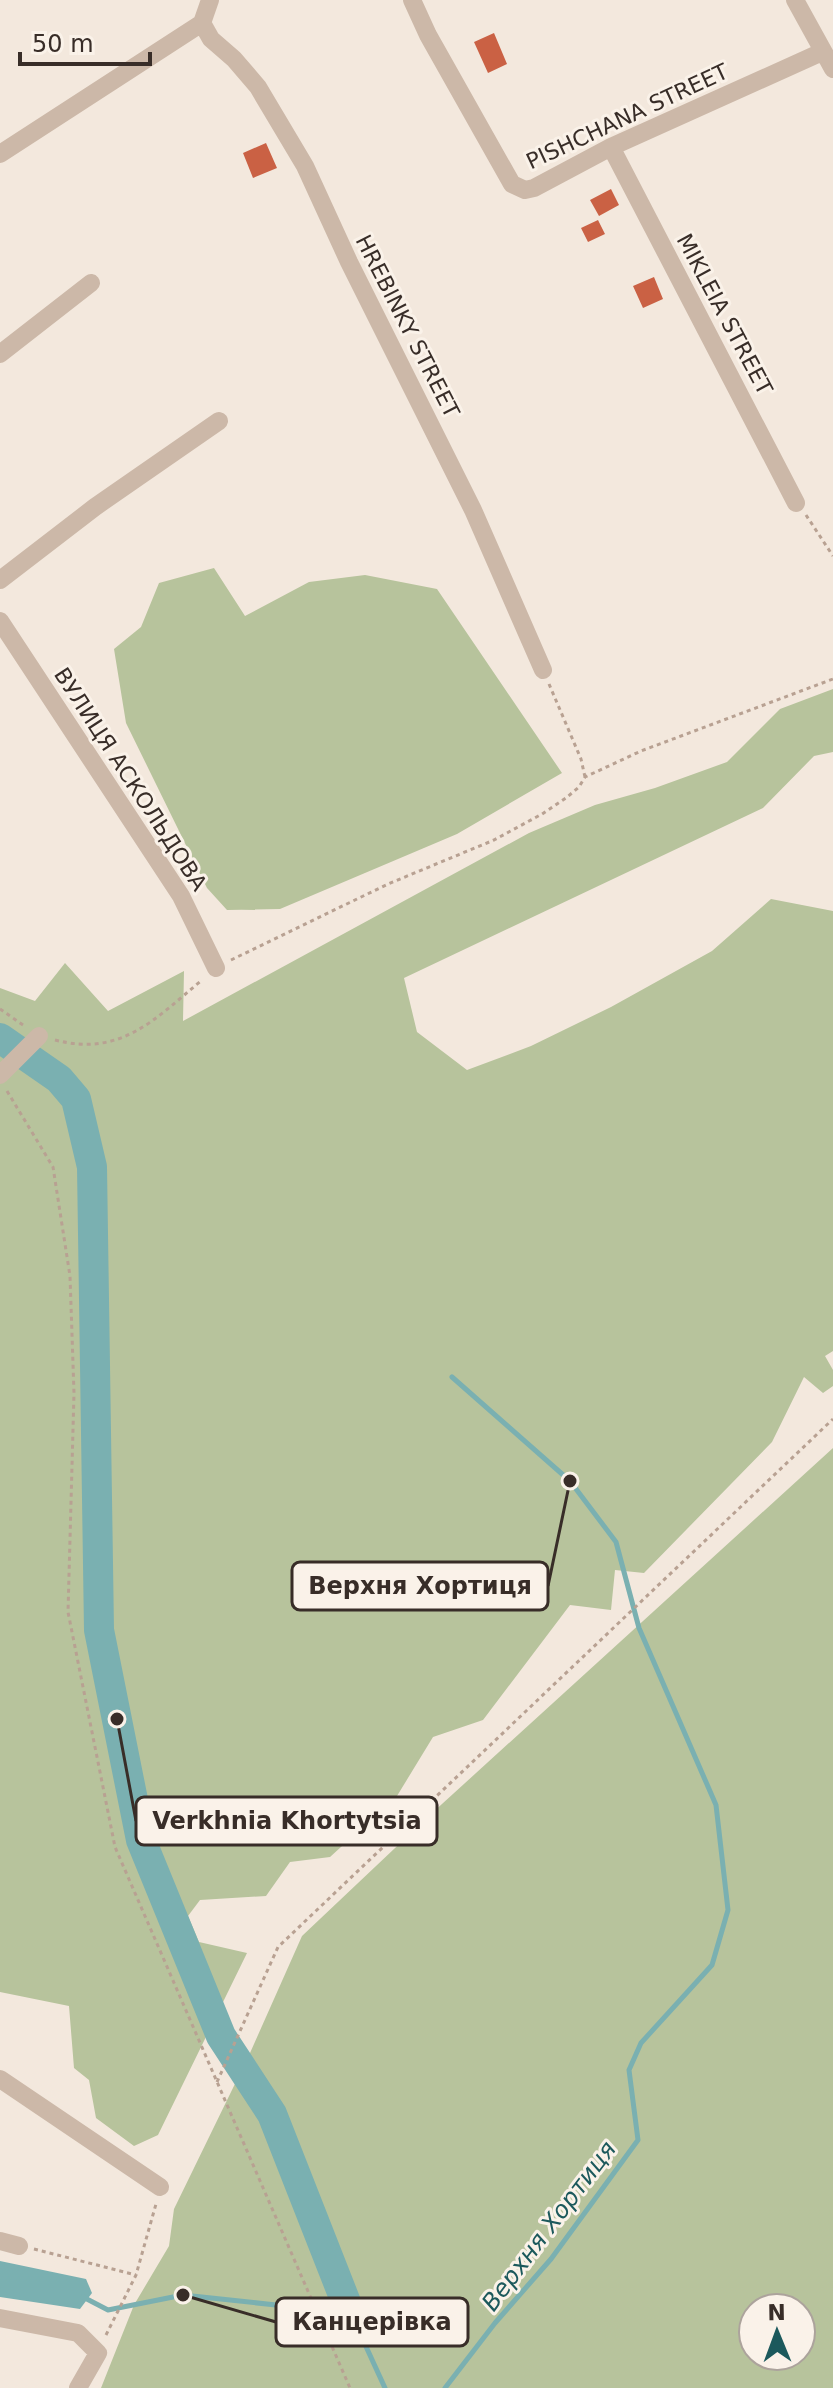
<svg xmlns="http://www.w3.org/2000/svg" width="833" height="2388" viewBox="0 0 833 2388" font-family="'DejaVu Sans',sans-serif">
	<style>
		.green { fill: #b7c39c; fill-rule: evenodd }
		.water { fill: #7ab0b1 }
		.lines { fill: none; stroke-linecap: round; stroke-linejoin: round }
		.stream { stroke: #7ab0b1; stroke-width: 5 }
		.river { stroke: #7ab0b1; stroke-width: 30 }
		.building { fill: #ca6144 }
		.path { stroke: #b8a192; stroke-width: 3; stroke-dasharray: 4 4; stroke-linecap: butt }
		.minor { stroke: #ccb8a8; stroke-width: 18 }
		.labels { text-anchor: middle; stroke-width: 6; stroke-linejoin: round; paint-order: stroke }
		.street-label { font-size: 22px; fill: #382d28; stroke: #faf2e9 }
		.water-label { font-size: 24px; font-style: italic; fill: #1c595c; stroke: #faf2e9 }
		.leader { fill: none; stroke: #382d28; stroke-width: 3 }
		.callout-dot { fill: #382d28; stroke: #faf2e9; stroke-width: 3 }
		.callout { fill: #faf2e9; stroke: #382d28; stroke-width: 3 }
		.callout-label { font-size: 24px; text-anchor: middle; font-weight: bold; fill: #382d28 }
	</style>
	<rect width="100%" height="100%" fill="#f3e8dd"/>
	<!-- green -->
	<path class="green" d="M214 568 245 616 309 582 365 575 437 589 562 773 457 834 280 909 227 910 207 888 126 723 114 649 141 627 159 583Z
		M833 689V752L814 756 763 808 404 978 417 1032 467 1070 531 1046 611 1007 712 951 771 899 833 911V1351L825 1356 833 1370V1386L823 1393 804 1377 772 1442 644 1573 615 1570 611 1610 570 1605 483 1720 433 1737 397 1796 330 1857 290 1862 266 1896 200 1900 188 1916 199 1942 247 1953 158 2135 134 2146 96 2118 89 2080 74 2068 69 2006 0 1992V988L35 1001 65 963 108 1011 184 971 183 1021 529 833 595 805 655 788 727 762 780 709Z
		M833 1448V2388H101L134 2305 169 2246 174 2209 250 2053 302 1936 431 1814ZM753 2308H801V2356H753Z"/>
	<!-- water -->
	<path class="water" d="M0 2261 86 2279 92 2293 80 2309 0 2297Z"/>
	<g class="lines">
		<!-- stream -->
		<path class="stream" d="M83 2297 108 2310 183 2295 276 2305H347L385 2388
			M445 2388 495 2323 551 2259 638 2140 629 2070 641 2043 712 1965 728 1910 716 1805 639 1628 616 1542 570 1481 452 1377"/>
		<!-- river -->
		<path class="river" d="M0 1038 59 1079 76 1099 92 1167 99 1630 141 1840 221 2036 272 2114 347 2305"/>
	</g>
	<!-- building -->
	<path class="building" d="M494 33 507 64 488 73 474 42Z
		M266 143 277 168 253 178 243 153Z
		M611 189 619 205 599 216 590 200Z
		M598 220 605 234 588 242 581 228Z
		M654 277 663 299 643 308 633 286Z"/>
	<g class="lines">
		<!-- path -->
		<path class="path" d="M806 515 833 556
			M549 684 581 759 585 777
			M231 960 388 884 494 840 542 814 566 798 579 787 585 777 641 751 833 679
			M0 1009 23 1025
			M55 1040C121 1057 154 1020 202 980
			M7 1091 53 1167 70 1276 74 1393 68 1612 115 1847 350 2388
			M217 2082 278 1947 833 1419
			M34 2249 136 2275
			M106 2335 136 2275 156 2204"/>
		<!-- minor -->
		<path class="minor" d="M412 0 428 35 512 184 525 190 534 188 611 147 822 52
			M795 0 833 69
			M202 23 211 39 234 59 258 87 305 166 349 262 473 510 543 670
			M611 147 796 503
			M0 154 202 23 210 0
			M0 354 91 283
			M0 580 95 507 219 421
			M0 621 181 896 216 968
			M0 1075 39 1036
			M0 2079 160 2187
			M0 2241 19 2246
			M0 2318 78 2333 98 2353 78 2388"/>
	</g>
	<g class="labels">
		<!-- street labels -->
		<g class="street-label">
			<text transform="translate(627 116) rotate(-25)" y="8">PISHCHANA STREET</text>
			<text transform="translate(725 314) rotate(62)" y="8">MIKLEIA STREET</text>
			<text transform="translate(408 326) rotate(63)" y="8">HREBINKY STREET</text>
			<text transform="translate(131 779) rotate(57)" y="8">ВУЛИЦЯ АСКОЛЬДОВА</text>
		</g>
		<!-- water labels -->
		<g class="water-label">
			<text transform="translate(549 2226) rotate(-53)" y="8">Верхня Хортиця</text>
		</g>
	</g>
	<!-- callouts -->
	<path class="leader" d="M570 1481L548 1586M117 1719L136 1821M183 2295L276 2322"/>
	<g class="callout-dot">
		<circle cx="570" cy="1481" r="8"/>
		<circle cx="117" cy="1719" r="8"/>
		<circle cx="183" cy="2295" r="8"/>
	</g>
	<g class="callout">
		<rect x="292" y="1562" width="256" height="48" rx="8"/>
		<rect x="136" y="1797" width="301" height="48" rx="8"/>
		<rect x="276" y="2298" width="192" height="48" rx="8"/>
	</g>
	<g class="callout-label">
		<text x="420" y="1594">Верхня Хортиця</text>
		<text x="287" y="1829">Verkhnia Khortytsia</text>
		<text x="372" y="2330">Канцерівка</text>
	</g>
	<!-- north arrow -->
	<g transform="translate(777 2332) rotate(359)"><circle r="38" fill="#faf2e9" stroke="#aca39c" stroke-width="2"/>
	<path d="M0-6L14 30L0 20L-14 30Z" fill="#1c595c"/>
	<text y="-12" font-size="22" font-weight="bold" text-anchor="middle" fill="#382d28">N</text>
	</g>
	<!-- scale -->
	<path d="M20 52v12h130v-12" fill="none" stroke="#382d28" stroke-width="4"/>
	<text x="32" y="52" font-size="24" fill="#382d28" stroke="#faf2e9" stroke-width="6" paint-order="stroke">50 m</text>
</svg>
